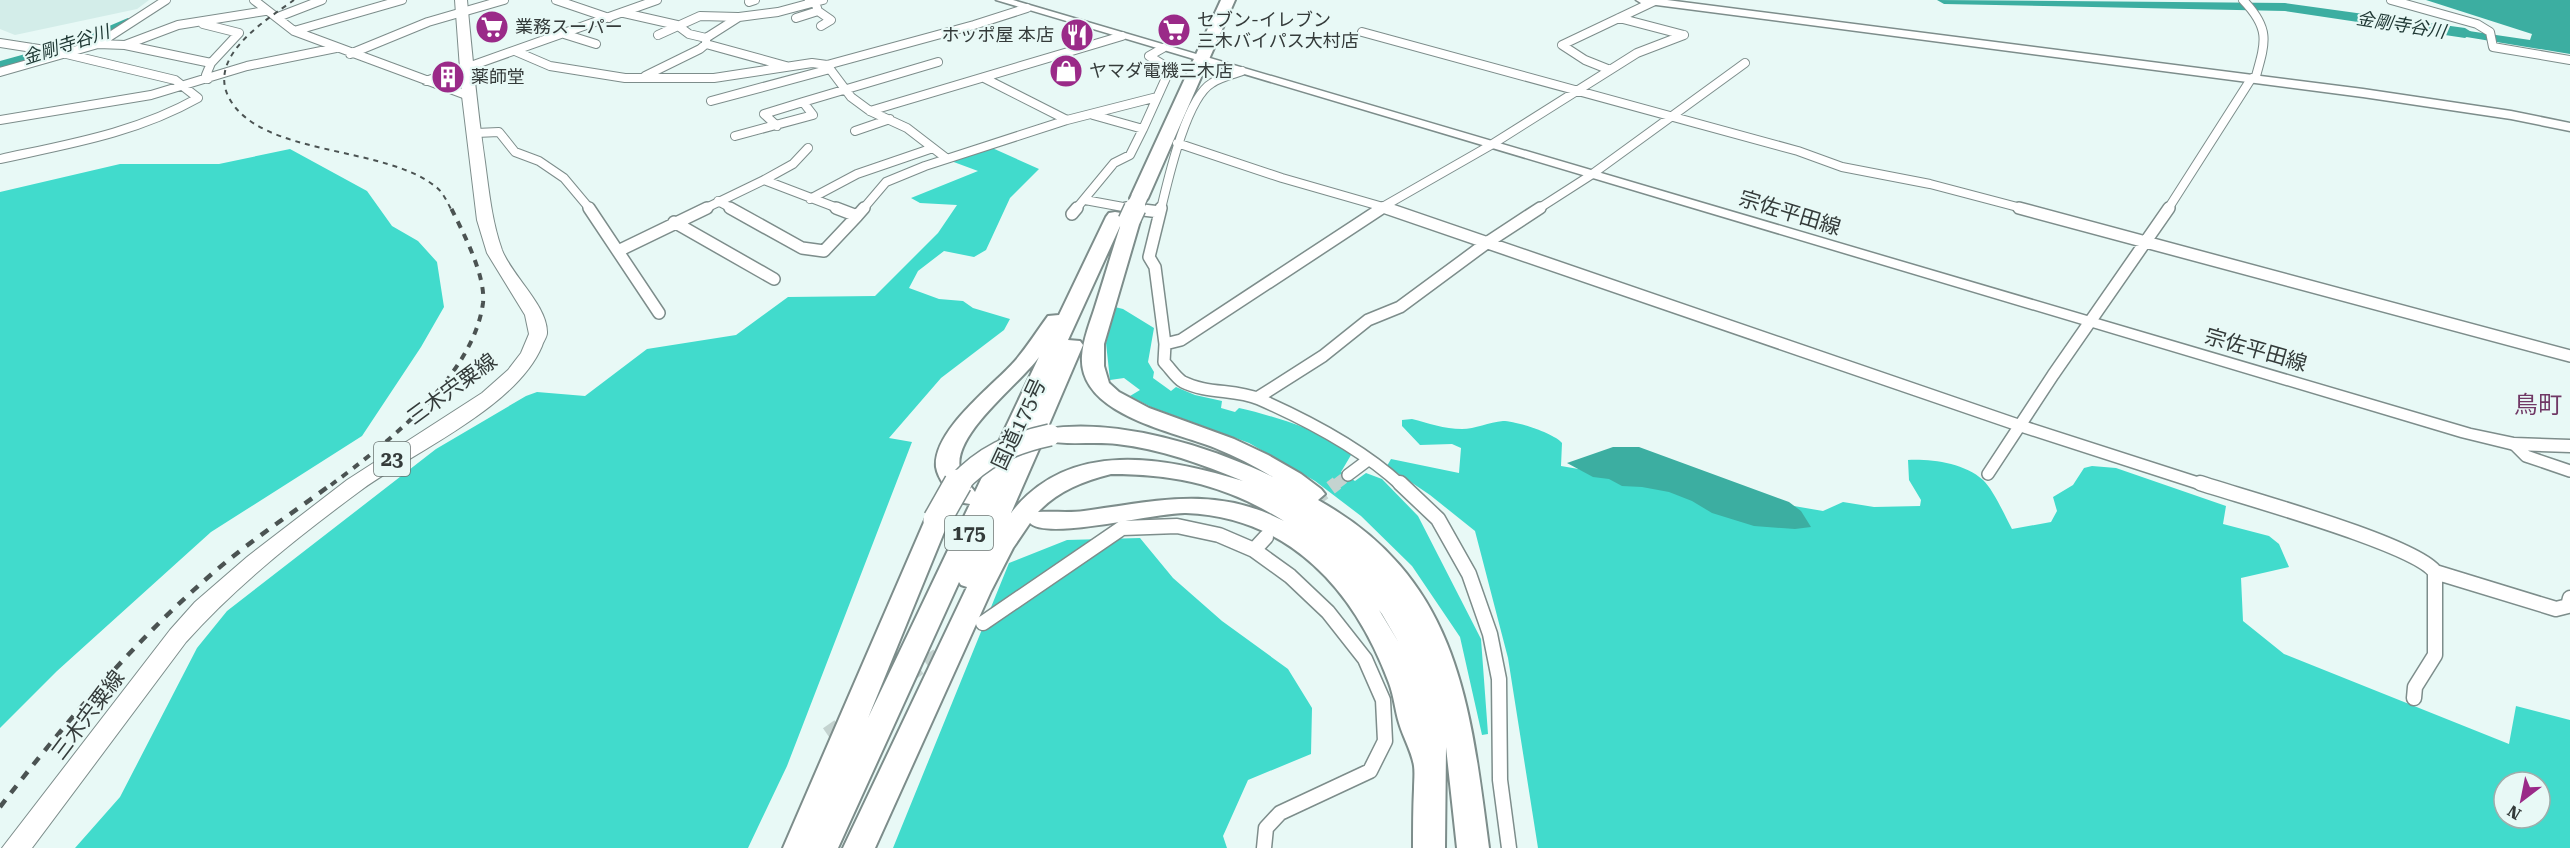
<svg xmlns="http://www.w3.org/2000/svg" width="2570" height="848" viewBox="0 0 2570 848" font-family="'Roboto Serif','Noto Sans JP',serif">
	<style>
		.built { fill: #d3ede9 }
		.forest { fill: #41dbcc; fill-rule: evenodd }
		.water { fill: #3caea1 }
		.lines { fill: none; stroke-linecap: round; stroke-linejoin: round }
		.river { fill: #3caea1; fill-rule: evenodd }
		.street-tunnel-far1 { stroke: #c4d3d0; stroke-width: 11; stroke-dasharray: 11 5; stroke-linecap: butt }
		.street-tunnel { stroke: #c4d3d0; stroke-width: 14; stroke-dasharray: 14 8; stroke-linecap: butt }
		.street-far2-casing { stroke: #7d8d8b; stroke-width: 10 }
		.street-far1-casing { stroke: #7d8d8b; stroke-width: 14 }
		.street-casing { stroke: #7d8d8b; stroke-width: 17 }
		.secondary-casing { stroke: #7d8d8b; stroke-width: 3 }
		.primary-casing { stroke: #7d8d8b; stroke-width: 2 }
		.highway-casing { stroke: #7d8d8b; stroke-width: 4 }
		.street-far2 { stroke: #fff; stroke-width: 8 }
		.street-far1 { stroke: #fff; stroke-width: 11 }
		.street { stroke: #fff; stroke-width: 14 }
		.secondary { fill: #fff; fill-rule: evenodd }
		.primary { fill: #fff; fill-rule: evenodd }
		.highway { fill: #fff; fill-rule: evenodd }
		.rail-far2 { stroke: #4b5352; stroke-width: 2; stroke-dasharray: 5 5; stroke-linecap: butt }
		.rail-far1 { stroke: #4b5352; stroke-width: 4; stroke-dasharray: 7 7; stroke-linecap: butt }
		.rail { stroke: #4b5352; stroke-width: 4.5; stroke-dasharray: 9 9; stroke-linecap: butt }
		.highway-bridge-far2-casing { stroke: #7d8d8b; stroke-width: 18; stroke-linecap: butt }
		.highway-bridge-far1-casing { stroke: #7d8d8b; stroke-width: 24; stroke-linecap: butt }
		.highway-bridge-casing { stroke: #7d8d8b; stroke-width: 30; stroke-linecap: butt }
		.highway-bridge-far2 { stroke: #fff; stroke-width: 16 }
		.highway-bridge-far1 { stroke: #fff; stroke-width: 21 }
		.highway-bridge { stroke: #fff; stroke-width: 27 }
		.labels { text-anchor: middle; stroke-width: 4.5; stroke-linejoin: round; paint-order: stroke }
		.far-poi-label { font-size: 18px; fill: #343b3a; stroke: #e8f9f6; text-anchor: start }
		.far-water-label { font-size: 18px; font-style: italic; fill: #1e3733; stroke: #e8f9f6 }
		.shield { fill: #e8f9f6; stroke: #6a7472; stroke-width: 1.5 }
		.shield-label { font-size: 20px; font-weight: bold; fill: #343b3a }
		.street-label { font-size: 21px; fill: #343b3a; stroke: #e8f9f6 }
		.quarter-label { font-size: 24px; fill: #703865; stroke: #e8f9f6 }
	</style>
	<rect width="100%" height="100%" fill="#e8f9f6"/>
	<!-- built -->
	<path class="built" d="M0 0H149L137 9 15 35 0 29Z"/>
	<!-- forest -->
	<path class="forest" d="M990 147 1039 169 1010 198 986 250 974 257 944 251 918 271 909 288 939 299 963 301 973 308 1010 319 1004 330 941 378 889 438 912 442 787 766 748 848H75L120 797 197 648 227 611 436 449 526 396 537 392 585 396 647 349 736 335 788 297 875 296 938 233 957 205 920 203 911 198 978 171 951 161Z
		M290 149 367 191 392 226 418 241 437 262 444 307 421 347 362 436 211 532 57 671 0 728V192L120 164H219Z
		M1115 307 1123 309 1154 328 1148 362 1154 372 1153 378 1171 391 1176 387 1195 395 1222 401 1221 408 1235 412 1239 408C1274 416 1325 431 1351 455L1341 472 1355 481 1366 473 1382 479 1418 516 1481 639 1488 734 1482 735 1460 637 1412 566 1361 516 1315 481 1249 443 1151 407 1130 396 1140 390 1124 378 1110 380 1106 343Z
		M1412 419C1428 423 1444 429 1462 429 1475 429 1489 422 1503 421 1516 421 1554 433 1562 443L1561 466 1823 511 1843 502 1874 507 1920 506 1921 500 1909 480 1908 460C1932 459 1964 463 1983 480 1993 489 2005 516 2012 529L2051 522 2057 511 2053 497 2073 485 2084 468 2092 466 2116 468 2226 506 2223 524 2269 536 2279 544 2289 567 2241 578 2243 621 2284 654 2509 744 2516 706 2570 720V848H1538L1508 658 1475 531 1430 495 1387 466 1391 459 1459 473 1461 448 1452 444 1420 445 1402 426V420ZM2504 782H2540V818H2504Z
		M1140 538 1173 578 1222 621 1288 669 1312 708 1311 754 1248 780 1223 836 1227 848H893L1009 563 1067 540Z"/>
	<!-- water -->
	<path class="water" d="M2426 0H2570V54L2430 31 2435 26 2530 40 2532 34Z
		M1613 447H1639L1789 502 1801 511 1811 527 1795 529 1754 526 1712 513 1692 501 1669 492 1642 487 1622 486 1609 479 1593 477 1567 463Z"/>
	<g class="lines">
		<!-- river -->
		<path class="river" d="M1937 0 2285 3 2465 28 2473 33 2465 38 2285 11 1944 4Z
			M128 18 133 20 136 23 133 26C91 48 46 59 0 71V61L76 40Z"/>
		<!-- street-tunnel-far1 -->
		<path class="street-tunnel-far1" d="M1335 485 1348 475"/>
		<!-- street-tunnel -->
		<path class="street-tunnel" d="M1313 501 1337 483
			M908 676 945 650
			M827 734 847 720"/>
		<defs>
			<path id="street-far2" d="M254 0 294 31 469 96
				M556 0 609 18
				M2391 0 2477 24 2490 32 2493 47 2570 60
				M749 2 755 0
				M818 11 831 20 821 26
				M624 13 677 25 689 34 706 38
				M278 17 322 0
				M796 18 818 11 815 2 809 0
				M1619 18 1684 35
				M203 24 239 33 211 63 206 75 208 79
				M294 31 402 0
				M1362 32 1798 151 1842 167 1930 184 2025 209
				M564 34 596 44
				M658 35 700 16 738 17
				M0 43 58 52 175 80 198 98C136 133 69 144 0 159
				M98 44 125 45 178 25 265 11
				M706 44 786 66
				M125 45 211 63
				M515 51 550 66 625 78H714L812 63 827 65 974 25 1027 8
				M350 54 428 22 504 0
				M827 65 851 97 870 111 907 128 946 158
				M468 67 657 0
				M1610 70 1585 60 1562 45 1657 0
				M0 72 98 44 166 0
				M645 76 700 49 706 44V38L739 17 778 12 823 0
				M984 78 1067 120
				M426 81 468 66
				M711 101 830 69
				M870 111 1122 36
				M1093 115 1143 129 1170 69 1149 56 1163 48
				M0 120 151 95 247 66 336 48
				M777 126 764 114 803 102
				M855 131 890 119
				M476 133 499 132 515 152 539 161 564 178 590 209
				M735 136 813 115 803 102 938 62
				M1177 143 1282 178 1390 209
				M764 180 793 164 808 148
				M810 199 857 174 933 148
				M1085 200 1134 209
				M718 201 733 209
				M704 209 764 180 840 209
				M863 209 886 182 925 166 1067 120 1157 97
				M1076 209 1114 163 1130 155 1143 129
				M1161 209C1168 180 1186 98 1212 83 1221 77 1232 75 1242 71
				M1379 209 1491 145 1637 53 1684 35
				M1538 209 1591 175 1745 63
				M2168 209 2251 79 2256 76C2266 41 2270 28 2243 0"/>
			<path id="street-far1" d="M589 208 659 313
				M730 208 802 248 824 251 857 216
				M836 208 857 216 864 208
				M1126 208 1160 212
				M1161 208 1149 257 1155 267 1165 344 1164 362C1170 368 1176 378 1183 382 1207 394 1236 389 1259 399 1309 421 1361 448 1401 485
				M1386 208 2018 425 2204 485
				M2019 208 2570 356
				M1072 214 1077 208
				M674 222 774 279
				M618 251 707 208
				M1165 344 1181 340 1382 208
				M1257 398 1323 356 1368 320 1400 307 1488 242 1540 208
				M2514 444 2526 456 2570 471
				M1988 474 2053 375 2169 208
				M1348 475 1368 460"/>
			<path id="street" d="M1400 483 1438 519 1469 574 1490 634 1499 679 1500 780 1509 848
				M2200 483C2242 497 2415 544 2435 572V655L2415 687 2414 698
				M2435 572 2556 609 2568 606 2570 598
				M983 623 1122 528 1177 526 1219 535 1254 550
				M1264 848 1266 828 1280 813 1370 771 1385 741 1383 700 1365 659 1328 612 1290 576 1254 550 1266 537"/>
			<path id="secondary" d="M996 0H1013L2471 429 2514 438 2570 440V452L2514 450 2461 437Z
				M1636 0H1667L2363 89 2511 111 2570 123V131L2511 119 2363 97 1641 3Z"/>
			<path id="primary" d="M455 0H467C472 54 477 108 485 162 489 192 492 222 502 250 512 276 548 306 547 333 547 337 543 342 542 346 516 408 413 452 360 491 299 536 237 585 186 642L32 848H2L170 630 195 602 247 557 347 480 482 393 508 370 521 353 529 334 525 315 487 253 477 220 462 96Z"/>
			<path id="highway" d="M1221 0H1235L1148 198 1145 202H1133L1130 198Z
				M1115 212 1121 213 1123 219 1131 216 1137 217 1140 221 1104 344V366L1109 383 1119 392 1149 408 1234 439 1268 455 1301 474 1321 489 1325 494 1318 500C1459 579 1470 703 1489 848H1457L1446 747 1445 848H1413C1413 828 1413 808 1414 789 1414 782 1415 773 1414 766 1412 752 1403 737 1399 723 1395 710 1394 696 1389 683 1355 591 1290 517 1186 513 1157 512 1047 541 1030 523L1013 548 991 591 875 848H843L967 587 961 585 959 582 838 848H783L925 520 928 514 937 512 946 514 949 520 868 718 970 504 958 502C950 493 938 480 936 467 933 430 993 386 1015 361 1027 347 1037 331 1048 316L1059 315 1106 217 1109 213ZM1121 224C1112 251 1104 279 1095 307 1090 323 1083 339 1082 356 1078 415 1173 431 1215 448 1235 456 1254 466 1273 477 1209 446 1118 418 1047 429L1083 345 1080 341 1068 340ZM1039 357 975 492C970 485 963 478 960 469 952 434 1020 384 1039 357ZM1043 440C1065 446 1094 441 1117 444 1161 449 1202 464 1243 481 1165 457 1069 438 1011 513ZM1111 474C1178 474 1227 486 1284 521 1214 485 1157 501 1084 511 1069 513 1053 511 1038 512 1058 491 1083 481 1111 474ZM1379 610 1399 643 1382 614Z"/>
		</defs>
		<!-- street-far2 casing -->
		<use href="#street-far2" class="street-far2-casing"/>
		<!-- street-far1 casing -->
		<use href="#street-far1" class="street-far1-casing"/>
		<!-- street casing -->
		<use href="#street" class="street-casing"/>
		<!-- secondary casing -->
		<use href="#secondary" class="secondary-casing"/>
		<!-- primary casing -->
		<use href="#primary" class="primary-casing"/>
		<!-- highway casing -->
		<use href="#highway" class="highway-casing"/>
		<!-- street-far2 -->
		<use href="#street-far2" class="street-far2"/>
		<!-- street-far1 -->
		<use href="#street-far1" class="street-far1"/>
		<!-- street -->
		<use href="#street" class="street"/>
		<!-- secondary -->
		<use href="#secondary" class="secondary"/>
		<!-- primary -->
		<use href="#primary" class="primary"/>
		<!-- highway -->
		<use href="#highway" class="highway"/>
		<!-- rail-far2 -->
		<path class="rail-far2" d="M294 0C266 20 207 56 229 98 261 157 385 145 436 187 443 192 447 202 451 209"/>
		<!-- rail-far1 -->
		<path class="rail-far1" d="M331 485C387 443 473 377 483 303 486 276 463 232 451 208"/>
		<!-- rail -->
		<path class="rail" d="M0 807C61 728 130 646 205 580 245 544 290 515 333 483"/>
		<defs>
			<path id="highway-bridge-far2" d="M1134 209 1139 198"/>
			<path id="highway-bridge-far1" d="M1129 221 1135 208
				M957 485C983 456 1013 443 1050 435"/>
			<path id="highway-bridge" d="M937 520 958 483"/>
		</defs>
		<!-- highway-bridge-far2 casing -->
		<use href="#highway-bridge-far2" class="highway-bridge-far2-casing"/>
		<!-- highway-bridge-far1 casing -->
		<use href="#highway-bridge-far1" class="highway-bridge-far1-casing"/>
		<!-- highway-bridge casing -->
		<use href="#highway-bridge" class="highway-bridge-casing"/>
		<!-- highway-bridge-far2 -->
		<use href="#highway-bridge-far2" class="highway-bridge-far2"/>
		<!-- highway-bridge-far1 -->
		<use href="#highway-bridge-far1" class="highway-bridge-far1"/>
		<!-- highway-bridge -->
		<use href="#highway-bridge" class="highway-bridge"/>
	</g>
	<!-- icons -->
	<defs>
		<symbol id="supermarket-disc" viewBox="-11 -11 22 22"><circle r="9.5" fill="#9a2a88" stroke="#e8f9f6"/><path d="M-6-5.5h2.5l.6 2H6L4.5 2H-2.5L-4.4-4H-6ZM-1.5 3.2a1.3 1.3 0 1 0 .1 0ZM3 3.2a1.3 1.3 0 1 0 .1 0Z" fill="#fff"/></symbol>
		<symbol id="restaurant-disc" viewBox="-11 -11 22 22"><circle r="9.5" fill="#9a2a88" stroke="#e8f9f6"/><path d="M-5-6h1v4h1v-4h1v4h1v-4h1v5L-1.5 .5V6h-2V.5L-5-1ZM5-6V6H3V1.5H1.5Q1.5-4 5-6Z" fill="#fff"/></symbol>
		<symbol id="shop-disc" viewBox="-11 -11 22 22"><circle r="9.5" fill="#9a2a88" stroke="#e8f9f6"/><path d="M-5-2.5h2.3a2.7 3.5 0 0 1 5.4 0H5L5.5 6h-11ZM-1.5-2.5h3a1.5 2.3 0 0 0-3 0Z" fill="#fff"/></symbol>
		<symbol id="building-disc" viewBox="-11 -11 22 22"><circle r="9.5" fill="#9a2a88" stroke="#e8f9f6"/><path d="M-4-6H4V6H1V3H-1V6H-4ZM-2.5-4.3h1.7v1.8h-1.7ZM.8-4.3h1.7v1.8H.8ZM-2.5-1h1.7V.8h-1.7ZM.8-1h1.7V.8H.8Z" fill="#fff"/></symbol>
	</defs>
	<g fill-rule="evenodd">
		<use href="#supermarket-disc" x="473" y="8" width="38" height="38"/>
		<use href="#supermarket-disc" x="1155" y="11" width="38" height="38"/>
		<use href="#restaurant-disc" x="1058" y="16" width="38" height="38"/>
		<use href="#shop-disc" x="1047" y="52" width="38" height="38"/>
		<use href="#building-disc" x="429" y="58" width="38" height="38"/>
	</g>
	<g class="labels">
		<!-- far-poi labels -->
		<g class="far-poi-label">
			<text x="1197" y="26">セブン-イレブン<tspan x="1197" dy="21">三木バイパス大村店</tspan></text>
			<text x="515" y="33">業務スーパー</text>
			<text x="1054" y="41" text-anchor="end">ホッポ屋 本店</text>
			<text x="1089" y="77">ヤマダ電機三木店</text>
			<text x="471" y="83">薬師堂</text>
		</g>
		<!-- far-water labels -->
		<g class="far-water-label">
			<text transform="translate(2401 25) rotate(9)" y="6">金剛寺谷川</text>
			<text transform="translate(66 45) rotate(-18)" y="6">金剛寺谷川</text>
		</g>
		<!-- shield labels -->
		<g class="shield">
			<rect x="374" y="442" width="36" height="34" rx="4.5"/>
			<rect x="945" y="516" width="48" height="34" rx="4.5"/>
		</g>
		<g class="shield-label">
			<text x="392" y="466">23</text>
			<text x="969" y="540">175</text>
		</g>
		<!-- street labels -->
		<g class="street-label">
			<text transform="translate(1790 213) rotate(17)" y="7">宗佐平田線</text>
			<text transform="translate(2256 350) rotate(16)" y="7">宗佐平田線</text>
			<text transform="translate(452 389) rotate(-36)" y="7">三木宍粟線</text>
			<text transform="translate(1019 424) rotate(-65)" y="7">国道175号</text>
			<text transform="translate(88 715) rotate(-53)" y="7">三木宍粟線</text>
		</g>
		<!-- quarter labels -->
		<g class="quarter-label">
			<text x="2538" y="413">鳥町</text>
		</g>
	</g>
	<!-- north arrow -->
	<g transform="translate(2522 800) rotate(212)"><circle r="28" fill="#e8f9f6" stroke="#a0adab" stroke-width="1.5"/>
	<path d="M0-4.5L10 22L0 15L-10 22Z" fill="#9a2a88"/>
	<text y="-9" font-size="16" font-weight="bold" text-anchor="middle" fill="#343b3a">N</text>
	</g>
</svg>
